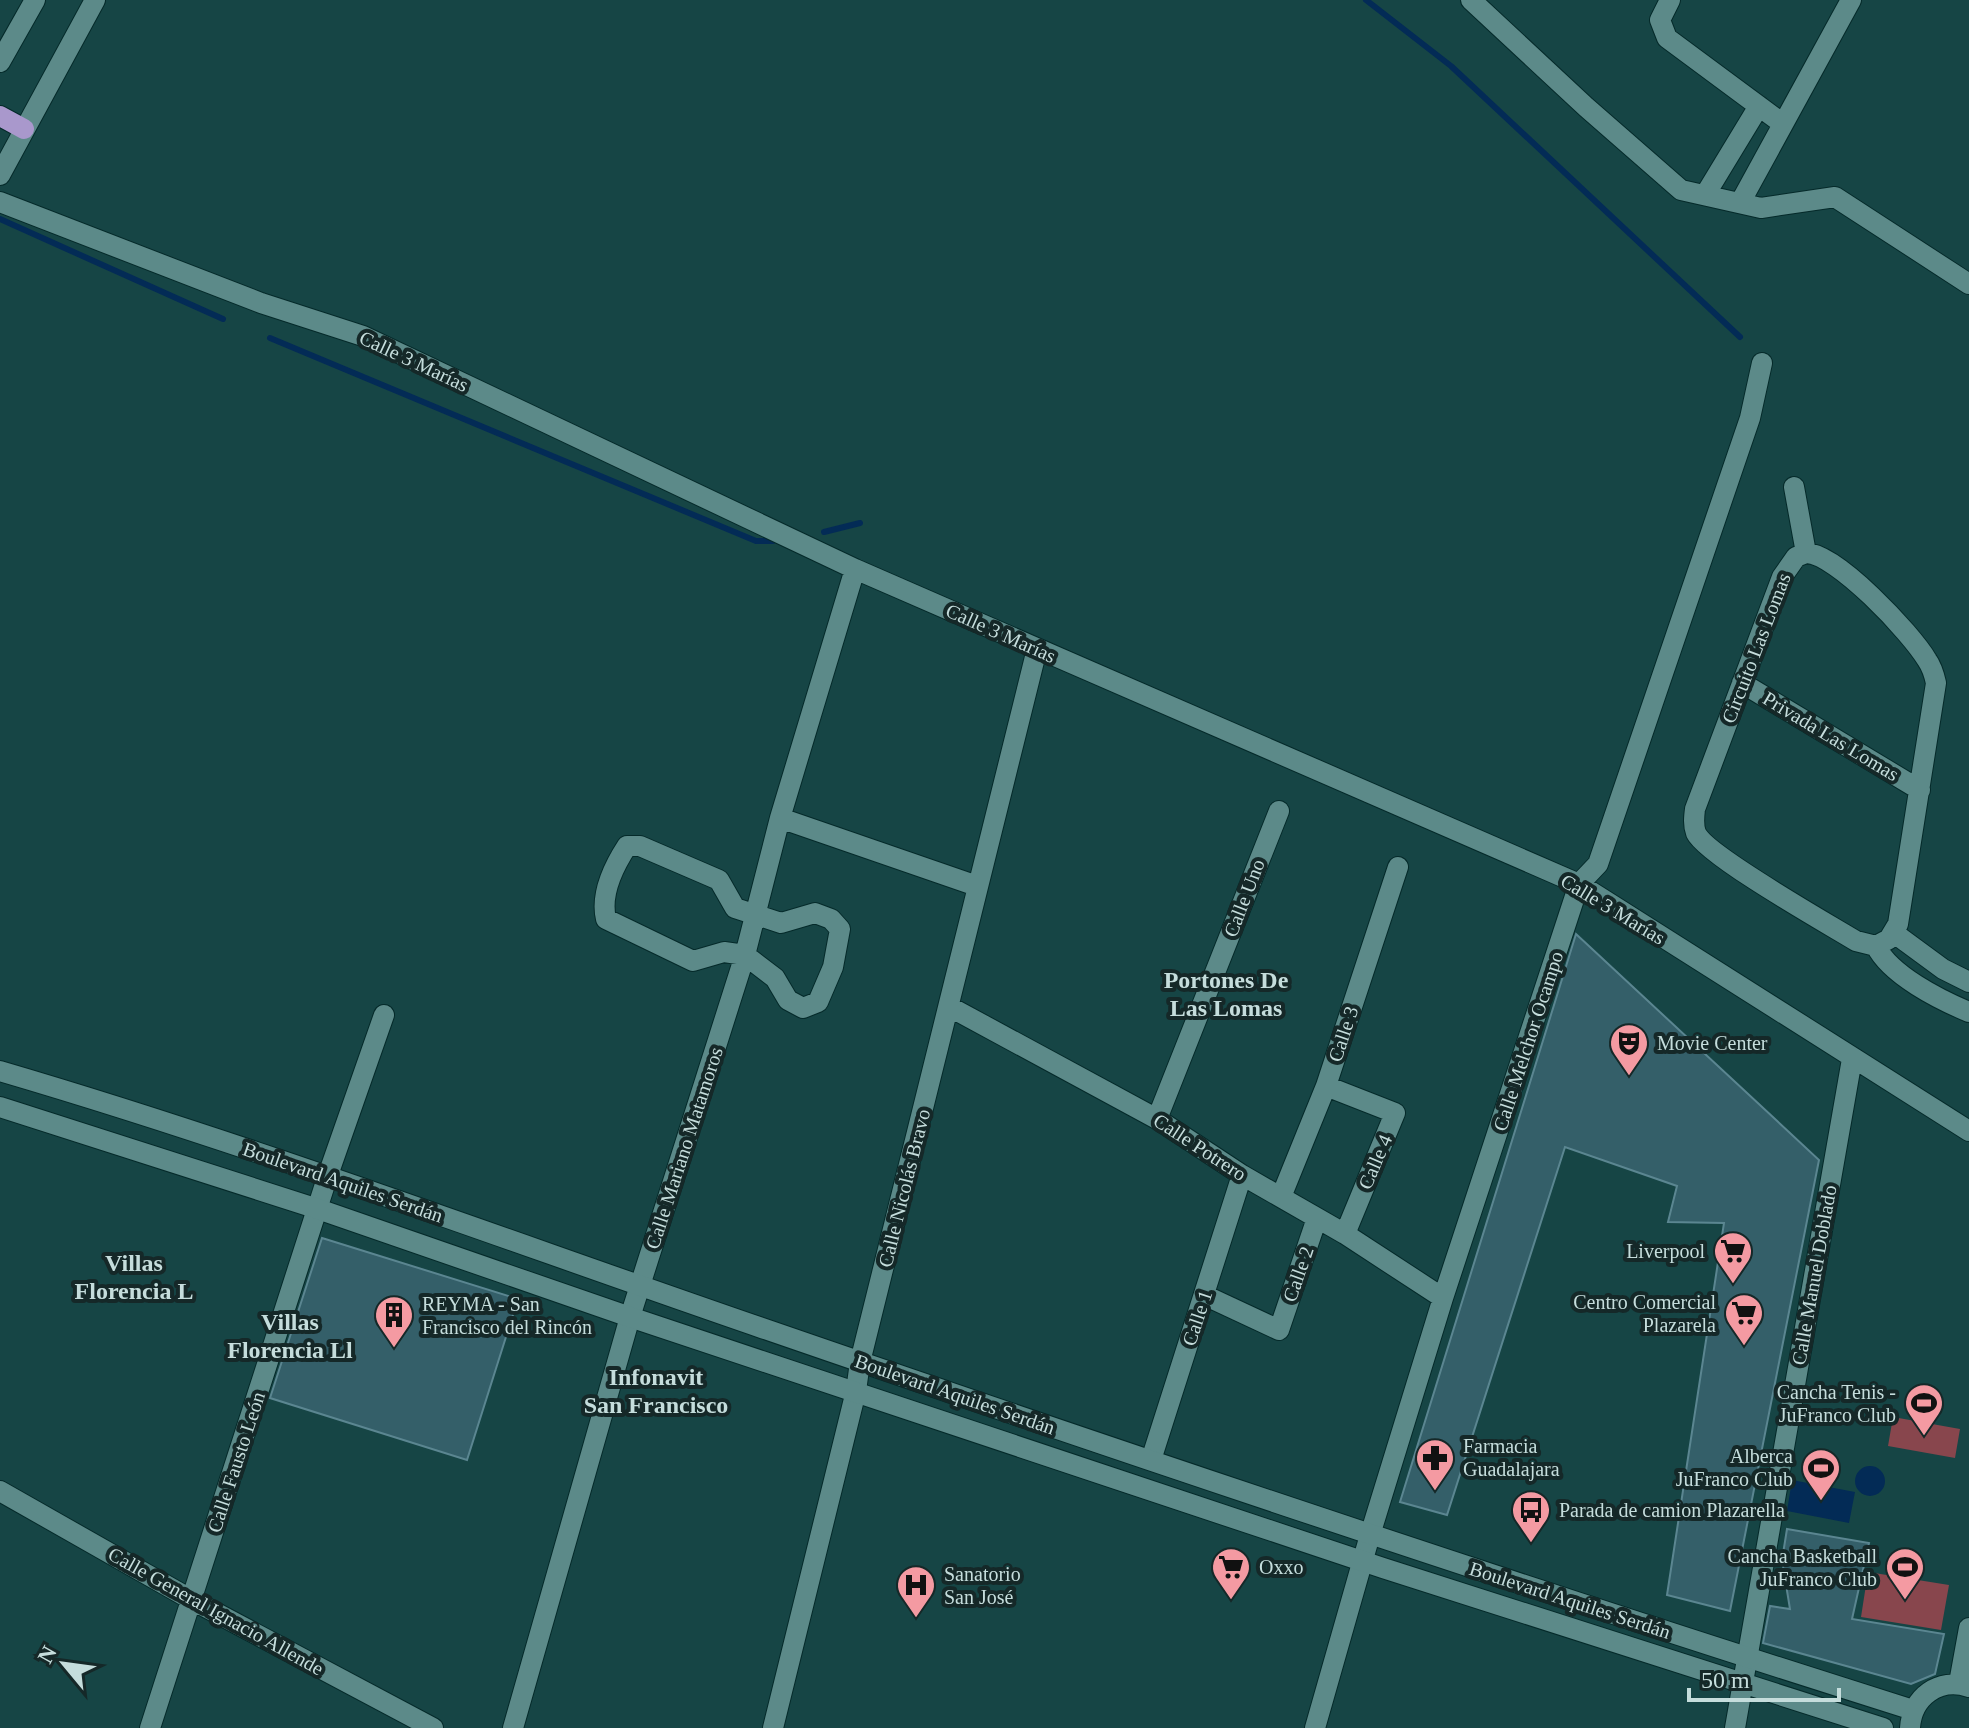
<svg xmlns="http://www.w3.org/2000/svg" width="1969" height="1728" viewBox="0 0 1969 1728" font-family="Georgia,serif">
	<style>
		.green { fill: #88464d }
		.water { fill: #032b56 }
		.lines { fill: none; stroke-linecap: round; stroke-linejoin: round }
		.stream { stroke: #032b56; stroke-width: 6 }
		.building { fill: #345f69; stroke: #5b8691; stroke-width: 2 }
		.minor-casing { stroke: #052a2a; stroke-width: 22 }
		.tertiary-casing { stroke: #052a2a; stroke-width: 22 }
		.secondary-casing { stroke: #052a2a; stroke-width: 22 }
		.primary-casing { stroke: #052a2a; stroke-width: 22 }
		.minor { stroke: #5c8a89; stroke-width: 20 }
		.tertiary { stroke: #5c8a89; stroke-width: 20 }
		.secondary { stroke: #5c8a89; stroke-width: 20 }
		.primary { stroke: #a998cc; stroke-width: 20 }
		.labels { text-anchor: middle; stroke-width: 8; stroke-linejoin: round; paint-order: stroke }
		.street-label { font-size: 20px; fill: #c5dddc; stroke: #152828 }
		.poi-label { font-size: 20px; fill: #c5dddc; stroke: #152828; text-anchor: start }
		.quarter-label { font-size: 24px; font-weight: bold; fill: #c5dddc; stroke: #152828 }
	</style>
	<rect width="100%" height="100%" fill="#164545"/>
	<!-- green -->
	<path class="green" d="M1893 1417 1960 1429 1955 1458 1888 1446Z
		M1868 1572 1949 1585 1941 1630 1861 1617Z"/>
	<!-- water -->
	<path class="water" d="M1855 1481a15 15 0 1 1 30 0a15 15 0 1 1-30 0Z
		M1792 1480 1855 1492 1849 1523 1787 1511Z"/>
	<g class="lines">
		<!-- stream -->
		<path class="stream" d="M1366 0 1451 66 1740 337
			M0 219 223 319
			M270 338 756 541H773
			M824 532 860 523"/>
	</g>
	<!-- building -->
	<path class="building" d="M1576 934 1819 1160 1730 1611 1667 1595 1724 1223 1668 1222 1677 1186 1565 1147 1447 1515 1400 1502Z
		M322 1238 518 1299 467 1460 270 1398Z
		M1787 1529 1869 1543 1852 1619 1944 1634 1935 1674 1911 1684 1763 1643 1770 1606 1790 1609 1782 1560Z"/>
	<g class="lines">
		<defs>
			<path id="minor" d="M1471 0 1586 107 1681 190 1761 208 1835 197 1969 284
				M1670 0 1660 20 1667 38 1783 124
				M1705 195 1759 106
				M0 202 261 303 363 336 855 569 1579 884 1969 1131
				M1740 203 1851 0
				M1794 487 1806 553
				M1806 553C1836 553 1911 633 1927 660 1932 667 1934 674 1936 683L1898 924 1889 939 1876 946 1856 941C1828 924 1706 855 1696 833 1693 825 1694 817 1695 809L1782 577 1796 557Z
				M1742 683 1920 790
				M780 818 977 886
				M627 846H640L719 880 735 908 781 923 815 913 831 919 840 929 833 967 818 1002 803 1008 788 1000 775 978 745 955 724 952 693 961 606 919C600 894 614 866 627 846Z
				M1894 933 1943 969 1969 982
				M1876 946C1890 975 1940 1000 1969 1012
				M950 1007 1157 1119 1242 1175 1345 1234 1443 1298
				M1326 1086 1395 1113 1345 1234
				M1157 1119 1279 811
				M1281 1197 1326 1086 1398 867
				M1204 1295 1279 1330 1317 1218
				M1151 1460 1242 1175
				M0 1491 192 1600 433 1728
				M150 1728 328 1175 384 1015
				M513 1728 630 1317 745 955 780 818 855 569
				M773 1728 856 1391 860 1362C920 1125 977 886 1037 649
				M1315 1728 1370 1535 1443 1298 1579 884 1598 864 1750 418 1762 363
				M1735 1728 1852 1059"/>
			<path id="tertiary" d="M0 1071C256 1146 506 1240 759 1327 1142 1459 1526 1588 1913 1710
				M0 1107 318 1209 630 1317 1383 1568 1883 1728
				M1959 1683 1969 1628
				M1910 1728C1912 1697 1939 1677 1969 1687"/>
			<path id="secondary" d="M0 62 35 0
				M0 175 95 0"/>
			<path id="primary" d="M0 116 24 129"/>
		</defs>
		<!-- minor casing -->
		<use href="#minor" class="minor-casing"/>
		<!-- tertiary casing -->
		<use href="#tertiary" class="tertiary-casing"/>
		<!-- secondary casing -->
		<use href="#secondary" class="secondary-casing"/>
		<!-- primary casing -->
		<use href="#primary" class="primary-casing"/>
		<!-- minor -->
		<use href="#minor" class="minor"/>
		<!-- tertiary -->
		<use href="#tertiary" class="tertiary"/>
		<!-- secondary -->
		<use href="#secondary" class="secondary"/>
		<!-- primary -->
		<use href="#primary" class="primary"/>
	</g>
	<!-- icons -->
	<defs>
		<symbol id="theatre-pin" viewBox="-11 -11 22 30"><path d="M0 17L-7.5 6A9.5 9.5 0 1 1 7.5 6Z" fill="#f49aa2" stroke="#152828"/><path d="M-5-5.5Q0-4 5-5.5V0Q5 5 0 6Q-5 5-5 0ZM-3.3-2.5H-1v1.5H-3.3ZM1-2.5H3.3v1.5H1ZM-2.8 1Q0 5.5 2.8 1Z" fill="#111"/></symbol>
		<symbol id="supermarket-pin" viewBox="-11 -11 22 30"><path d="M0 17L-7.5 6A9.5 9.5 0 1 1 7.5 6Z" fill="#f49aa2" stroke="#152828"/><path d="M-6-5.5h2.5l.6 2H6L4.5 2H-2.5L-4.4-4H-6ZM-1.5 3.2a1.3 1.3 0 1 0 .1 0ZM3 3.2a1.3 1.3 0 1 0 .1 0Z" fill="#111"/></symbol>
		<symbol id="building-pin" viewBox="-11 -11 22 30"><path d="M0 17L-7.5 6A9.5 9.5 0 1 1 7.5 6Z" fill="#f49aa2" stroke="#152828"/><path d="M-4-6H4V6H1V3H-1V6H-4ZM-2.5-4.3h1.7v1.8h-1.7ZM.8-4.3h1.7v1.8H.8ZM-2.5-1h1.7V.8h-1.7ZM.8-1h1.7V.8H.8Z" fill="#111"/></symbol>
		<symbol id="stadium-pin" viewBox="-11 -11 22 30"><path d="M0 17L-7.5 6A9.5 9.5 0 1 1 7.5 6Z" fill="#f49aa2" stroke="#152828"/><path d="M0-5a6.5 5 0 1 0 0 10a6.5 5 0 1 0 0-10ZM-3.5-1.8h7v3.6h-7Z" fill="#111"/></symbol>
		<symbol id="pharmacy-pin" viewBox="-11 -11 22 30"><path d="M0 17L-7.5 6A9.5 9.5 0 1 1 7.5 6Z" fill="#f49aa2" stroke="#152828"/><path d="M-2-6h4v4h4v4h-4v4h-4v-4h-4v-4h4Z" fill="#111"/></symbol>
		<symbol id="bus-pin" viewBox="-11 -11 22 30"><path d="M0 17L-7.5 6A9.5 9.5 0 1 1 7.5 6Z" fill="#f49aa2" stroke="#152828"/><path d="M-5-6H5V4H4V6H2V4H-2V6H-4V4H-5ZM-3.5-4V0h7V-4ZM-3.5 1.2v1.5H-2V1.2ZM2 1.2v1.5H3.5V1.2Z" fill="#111"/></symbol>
		<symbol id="hospital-pin" viewBox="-11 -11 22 30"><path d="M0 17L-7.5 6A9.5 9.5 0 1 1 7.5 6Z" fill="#f49aa2" stroke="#152828"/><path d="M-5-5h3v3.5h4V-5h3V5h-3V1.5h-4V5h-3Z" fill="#111"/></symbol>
	</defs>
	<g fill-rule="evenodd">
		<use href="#theatre-pin" x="1607" y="1021" width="44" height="60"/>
		<use href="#supermarket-pin" x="1711" y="1229" width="44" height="60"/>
		<use href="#supermarket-pin" x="1722" y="1291" width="44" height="60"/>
		<use href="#building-pin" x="372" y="1293" width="44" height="60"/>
		<use href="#stadium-pin" x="1902" y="1381" width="44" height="60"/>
		<use href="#pharmacy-pin" x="1413" y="1436" width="44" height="60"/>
		<use href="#stadium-pin" x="1799" y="1446" width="44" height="60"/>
		<use href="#bus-pin" x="1509" y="1488" width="44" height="60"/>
		<use href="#supermarket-pin" x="1209" y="1545" width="44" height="60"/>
		<use href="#stadium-pin" x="1883" y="1545" width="44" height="60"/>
		<use href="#hospital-pin" x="894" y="1563" width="44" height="60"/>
	</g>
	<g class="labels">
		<!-- street labels -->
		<g class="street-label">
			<text transform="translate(414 361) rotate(25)" y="7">Calle 3 Marías</text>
			<text transform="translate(1001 633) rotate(24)" y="7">Calle 3 Marías</text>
			<text transform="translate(1756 648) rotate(-69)" y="7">Circuito Las Lomas</text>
			<text transform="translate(1831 736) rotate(31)" y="7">Privada Las Lomas</text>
			<text transform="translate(1244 898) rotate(-69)" y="7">Calle Uno</text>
			<text transform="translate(1613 909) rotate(31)" y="7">Calle 3 Marías</text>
			<text transform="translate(1343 1034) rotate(-72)" y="7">Calle 3</text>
			<text transform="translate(1528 1041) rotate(-72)" y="7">Calle Melchor Ocampo</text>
			<text transform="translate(1200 1147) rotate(33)" y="7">Calle Potrero</text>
			<text transform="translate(684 1148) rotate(-72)" y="7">Calle Mariano Matamoros</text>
			<text transform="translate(1375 1162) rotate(-67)" y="7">Calle 4</text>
			<text transform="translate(343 1182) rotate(19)" y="7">Boulevard Aquiles Serdán</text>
			<text transform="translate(904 1188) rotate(-76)" y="7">Calle Nicolás Bravo</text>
			<text transform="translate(1298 1274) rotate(-71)" y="7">Calle 2</text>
			<text transform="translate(1814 1275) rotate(-80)" y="7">Calle Manuel Doblado</text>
			<text transform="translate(1197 1318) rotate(-72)" y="7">Calle 1</text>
			<text transform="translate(955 1394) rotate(19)" y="7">Boulevard Aquiles Serdán</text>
			<text transform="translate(236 1462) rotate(-72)" y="7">Calle Fausto León</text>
			<text transform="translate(1570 1600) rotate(18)" y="7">Boulevard Aquiles Serdán</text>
			<text transform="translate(216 1611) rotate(29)" y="7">Calle General Ignacio Allende</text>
		</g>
		<!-- poi labels -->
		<g class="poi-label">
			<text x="1657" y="1050">Movie Center</text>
			<text x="1705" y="1258" text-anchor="end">Liverpool</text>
			<text x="1716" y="1309" text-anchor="end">Centro Comercial<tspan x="1716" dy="23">Plazarela</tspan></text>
			<text x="422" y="1311">REYMA - San<tspan x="422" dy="23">Francisco del Rincón</tspan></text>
			<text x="1896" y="1399" text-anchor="end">Cancha Tenis -<tspan x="1896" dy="23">JuFranco Club</tspan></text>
			<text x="1463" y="1453">Farmacia<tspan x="1463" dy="23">Guadalajara</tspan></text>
			<text x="1793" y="1463" text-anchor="end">Alberca<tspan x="1793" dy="23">JuFranco Club</tspan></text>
			<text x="1559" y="1517">Parada de camion Plazarella</text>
			<text x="1877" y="1563" text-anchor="end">Cancha Basketball<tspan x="1877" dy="23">JuFranco Club</tspan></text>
			<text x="1259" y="1574">Oxxo</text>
			<text x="944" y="1581">Sanatorio<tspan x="944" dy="23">San José</tspan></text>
		</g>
		<!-- quarter labels -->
		<g class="quarter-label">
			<text x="1226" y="988">Portones De<tspan x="1226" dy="28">Las Lomas</tspan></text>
			<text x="134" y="1271">Villas<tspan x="134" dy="28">Florencia L</tspan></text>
			<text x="290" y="1330">Villas<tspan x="290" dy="28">Florencia Ll</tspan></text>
			<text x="656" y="1385">Infonavit<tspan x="656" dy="28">San Francisco</tspan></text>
		</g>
	</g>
	<!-- north arrow -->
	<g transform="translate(64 1664) rotate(299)" stroke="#152828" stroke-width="6" paint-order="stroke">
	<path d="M0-6L14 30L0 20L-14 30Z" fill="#c5dddc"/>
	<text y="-12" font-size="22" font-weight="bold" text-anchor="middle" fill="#c5dddc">N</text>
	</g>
	<!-- scale -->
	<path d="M1689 1688v12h150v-12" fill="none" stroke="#c5dddc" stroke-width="4"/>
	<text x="1701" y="1688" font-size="24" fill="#c5dddc" stroke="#152828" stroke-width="6" paint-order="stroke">50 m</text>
</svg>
